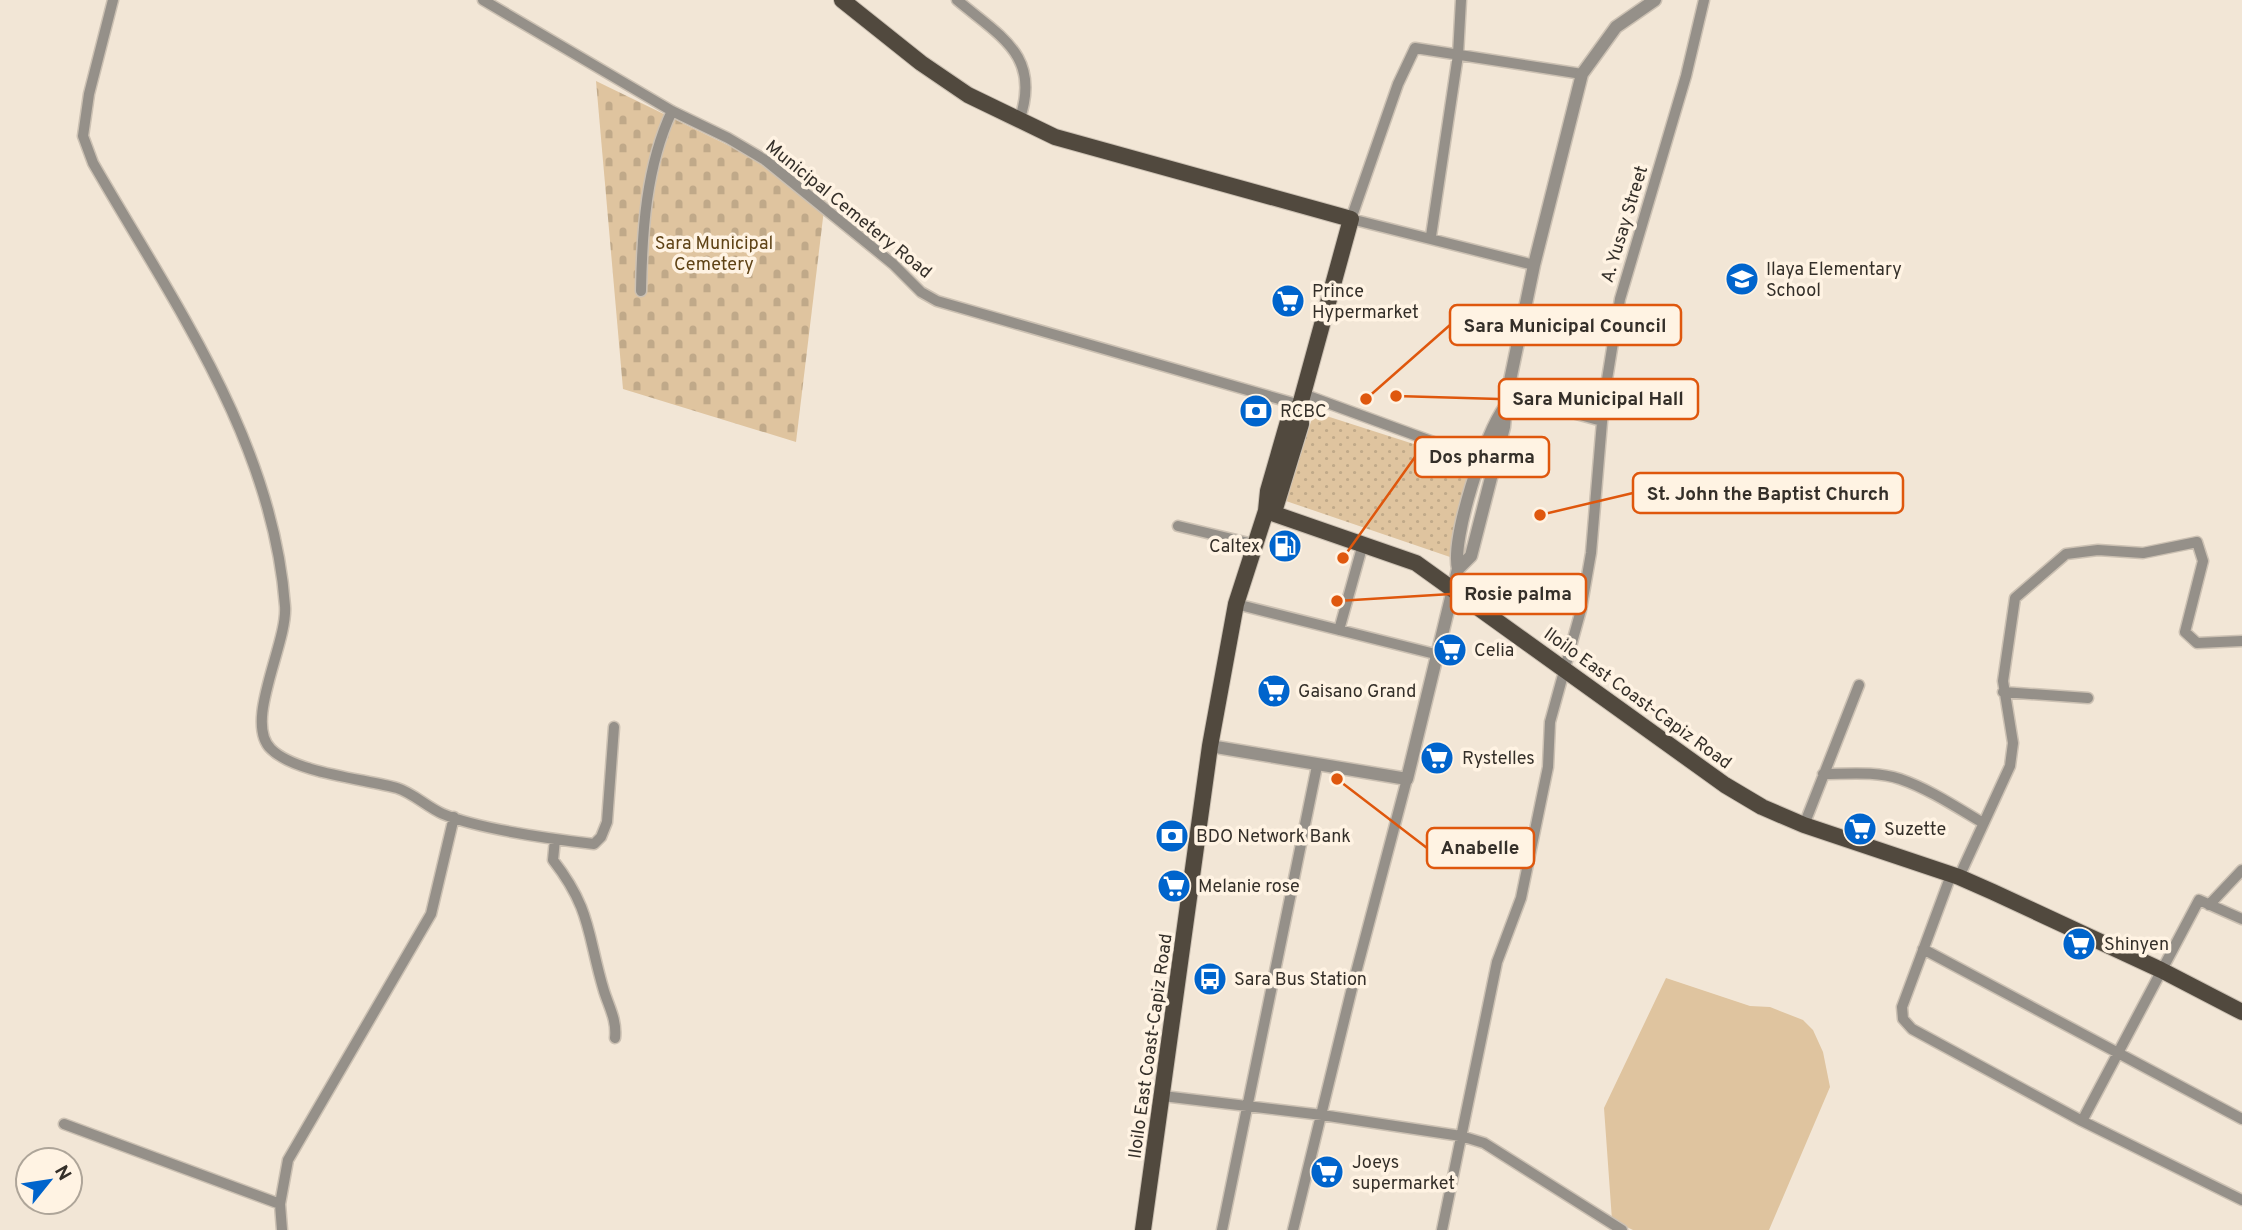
<svg xmlns="http://www.w3.org/2000/svg" width="2242" height="1230" viewBox="0 0 2242 1230" font-family="Overpass,sans-serif">
	<style>
		.cemetery { fill: url(#cemetery-stones) }
		.park { fill: url(#park-dots) }
		.pitch { fill: #dfc49f }
		.lines { fill: none; stroke-linecap: round; stroke-linejoin: round }
		.minor-casing { stroke: #ccc1b3; stroke-width: 13 }
		.tertiary-casing { stroke: #ccc1b3; stroke-width: 15 }
		.primary-casing { stroke: #ccc1b3; stroke-width: 18 }
		.minor { stroke: #959089; stroke-width: 10 }
		.tertiary { stroke: #959089; stroke-width: 12 }
		.primary { stroke: #51493e; stroke-width: 16 }
		.labels { text-anchor: middle; stroke-width: 7; stroke-linejoin: round; paint-order: stroke }
		.street-label { font-size: 18px; fill: #342f29; stroke: #fff3e3 }
		.park-label { font-size: 18px; fill: #5f4316; stroke: #fff3e3 }
		.poi-label { font-size: 18px; fill: #342f29; stroke: #fff3e3; text-anchor: start }
		.leader { fill: none; stroke: #df570d; stroke-width: 2.5 }
		.callout-dot { fill: #df570d; stroke: #fff3e3; stroke-width: 2.5 }
		.callout { fill: #fff3e3; stroke: #df570d; stroke-width: 2.5 }
		.callout-label { font-size: 19px; text-anchor: middle; font-weight: bold; fill: #342f29 }
	</style>
	<defs>
		<pattern id="cemetery-stones" width="16" height="16" patternUnits="userSpaceOnUse" patternTransform="scale(1.75)"><rect width="16" height="16" fill="#dfc49f"/><path d="M2 7V4a2 2 0 0 1 4 0v3zM10 15v-3a2 2 0 0 1 4 0v3z" fill="#c0a989"/></pattern>
		<pattern id="park-dots" width="8" height="8" patternUnits="userSpaceOnUse" patternTransform="scale(1.75)"><rect width="8" height="8" fill="#dfc49f"/><path d="M2 2h.1M6 6h.1" fill="none" stroke="#c0a989" stroke-width="1.8" stroke-linecap="round"/></pattern>
	</defs>
	<rect width="100%" height="100%" fill="#f2e6d6"/>
	<!-- cemetery -->
	<path class="cemetery" d="M596 81 826 193 796 442 623 389Z"/>
	<!-- park -->
	<path class="park" d="M1314 412 1476 464 1450 557 1286 501Z"/>
	<!-- pitch -->
	<path class="pitch" d="M1666 978 1750 1006 1770 1007 1803 1020 1813 1030 1823 1052 1830 1087 1769 1230H1633L1612 1220 1604 1108Z"/>
	<g class="lines">
		<defs>
			<path id="minor" d="M113 0 89 94 83 136 93 163C173 302 273 441 285 606 288 643 243 722 271 749 295 773 365 779 397 788 413 793 427 807 443 814 481 830 552 839 594 844L601 837 607 822 614 727
				M483 0 672 111 728 138 765 160 893 264 921 292 937 301 1300 405
				M957 0C1001 37 1042 56 1019 121
				M1431 236 1458 55 1461 0
				M1534 265 1351 219 1398 84 1415 48 1582 74
				M641 291C642 232 646 166 672 111
				M1303 394 1480 459 1493 467
				M1507 395 1602 421
				M1178 526 1253 544
				M1236 604 1435 654
				M1339 630 1363 544
				M2003 692 2088 698
				M1823 774C1848 774 1876 771 1900 779 1929 789 1956 807 1983 823
				M1804 825 1859 685
				M555 839 553 860C592 910 587 935 604 991 609 1007 617 1020 615 1038
				M1951 875 1902 1007 1903 1019 1912 1029 2082 1121 2242 1200
				M1959 877 2010 766 2013 743 2003 681 2015 598 2066 554 2098 550 2143 553 2197 542 2203 561 2185 632 2197 643 2242 641
				M2209 905 2242 870
				M1923 949 2242 1119
				M1163 1096 1322 1115 1461 1136 1484 1143 1622 1230
				M2082 1121 2199 900 2242 919
				M64 1124 280 1204
				M282 1230 280 1204 288 1160 431 914 454 817
				M1222 1230 1317 766
				M1293 1230 1353 984 1407 779
				M1442 1230 1497 962 1521 898 1548 767 1550 722 1581 610 1591 553 1604 398 1620 299 1686 76 1704 0"/>
			<path id="tertiary" d="M1458 569 1471 556 1504 427 1507 395 1534 265 1582 74 1616 27 1655 0
				M1210 746 1407 779 1458 569C1451 539 1485 433 1505 407"/>
			<path id="primary" d="M842 0 921 63 968 95 1055 137 1351 219 1300 405 1301 424 1274 512
				M1266 511 1416 563 1725 785 1762 807 1804 825 1959 877 1993 892 2161 970 2242 1012
				M1143 1230 1210 746 1236 604 1266 511 1268 491 1289 418 1300 405"/>
		</defs>
		<!-- minor casing -->
		<use href="#minor" class="minor-casing"/>
		<!-- tertiary casing -->
		<use href="#tertiary" class="tertiary-casing"/>
		<!-- primary casing -->
		<use href="#primary" class="primary-casing"/>
		<!-- minor -->
		<use href="#minor" class="minor"/>
		<!-- tertiary -->
		<use href="#tertiary" class="tertiary"/>
		<!-- primary -->
		<use href="#primary" class="primary"/>
	</g>
	<!-- icons -->
	<defs>
		<symbol id="school-disc" viewBox="-11 -11 22 22"><circle r="9.5" fill="#0064cc" stroke="#fff3e3"/><path d="M0-5L7-2L0 1L-7-2ZM-4 1L0 2.5L4 1V4Q0 6-4 4Z" fill="#fff"/></symbol>
		<symbol id="supermarket-disc" viewBox="-11 -11 22 22"><circle r="9.5" fill="#0064cc" stroke="#fff3e3"/><path d="M-6-5.5h2.5l.6 2H6L4.5 2H-2.5L-4.4-4H-6ZM-1.5 3.2a1.3 1.3 0 1 0 .1 0ZM3 3.2a1.3 1.3 0 1 0 .1 0Z" fill="#fff"/></symbol>
		<symbol id="bank-disc" viewBox="-11 -11 22 22"><circle r="9.5" fill="#0064cc" stroke="#fff3e3"/><path d="M-6-4H6V4H-6ZM0-2.3a2.3 2.3 0 1 0 0 4.6a2.3 2.3 0 1 0 0-4.6Z" fill="#fff"/></symbol>
		<symbol id="fuel-disc" viewBox="-11 -11 22 22"><circle r="9.5" fill="#0064cc" stroke="#fff3e3"/><path d="M-5.5-6h7V0h2V4h1.3V-2.5L3-4.5l.8-.8L6-3V5H2.5V1h-1V6h-7ZM-4.2-4.7v3.2H.2V-4.7Z" fill="#fff"/></symbol>
		<symbol id="bus-disc" viewBox="-11 -11 22 22"><circle r="9.5" fill="#0064cc" stroke="#fff3e3"/><path d="M-5-6H5V4H4V6H2V4H-2V6H-4V4H-5ZM-3.5-4V0h7V-4ZM-3.5 1.2v1.5H-2V1.2ZM2 1.2v1.5H3.5V1.2Z" fill="#fff"/></symbol>
	</defs>
	<g fill-rule="evenodd">
		<use href="#school-disc" x="1723" y="260" width="38" height="38"/>
		<use href="#supermarket-disc" x="1269" y="282" width="38" height="38"/>
		<use href="#bank-disc" x="1237" y="392" width="38" height="38"/>
		<use href="#fuel-disc" x="1266" y="527" width="38" height="38"/>
		<use href="#supermarket-disc" x="1431" y="631" width="38" height="38"/>
		<use href="#supermarket-disc" x="1255" y="672" width="38" height="38"/>
		<use href="#supermarket-disc" x="1418" y="739" width="38" height="38"/>
		<use href="#supermarket-disc" x="1841" y="810" width="38" height="38"/>
		<use href="#bank-disc" x="1153" y="817" width="38" height="38"/>
		<use href="#supermarket-disc" x="1155" y="867" width="38" height="38"/>
		<use href="#supermarket-disc" x="2060" y="925" width="38" height="38"/>
		<use href="#bus-disc" x="1191" y="960" width="38" height="38"/>
		<use href="#supermarket-disc" x="1308" y="1153" width="38" height="38"/>
	</g>
	<g class="labels">
		<!-- street labels -->
		<g class="street-label">
			<text transform="translate(849 209) rotate(39)" y="6">Municipal Cemetery Road</text>
			<text transform="translate(1624 224) rotate(-73)" y="6">A. Yusay Street</text>
			<text transform="translate(1638 698) rotate(36)" y="6">Iloilo East Coast-Capiz Road</text>
			<text transform="translate(1150 1046) rotate(-82)" y="6">Iloilo East Coast-Capiz Road</text>
		</g>
		<!-- park labels -->
		<g class="park-label">
			<text x="714" y="249">Sara Municipal<tspan x="714" dy="21">Cemetery</tspan></text>
		</g>
		<!-- poi labels -->
		<g class="poi-label">
			<text x="1766" y="275">Ilaya Elementary<tspan x="1766" dy="21">School</tspan></text>
			<text x="1312" y="297">Prince<tspan x="1312" dy="21">Hypermarket</tspan></text>
			<text x="1280" y="417">RCBC</text>
			<text x="1260" y="552" text-anchor="end">Caltex</text>
			<text x="1474" y="656">Celia</text>
			<text x="1298" y="697">Gaisano Grand</text>
			<text x="1462" y="764">Rystelles</text>
			<text x="1884" y="835">Suzette</text>
			<text x="1196" y="842">BDO Network Bank</text>
			<text x="1198" y="892">Melanie rose</text>
			<text x="2104" y="950">Shinyen</text>
			<text x="1234" y="985">Sara Bus Station</text>
			<text x="1352" y="1168">Joeys<tspan x="1352" dy="21">supermarket</tspan></text>
		</g>
	</g>
	<!-- callouts -->
	<path class="leader" d="M1366 399L1450 325M1396 396L1499 399M1343 558L1415 457M1540 515L1633 493M1337 601L1451 594M1337 779L1427 848"/>
	<g class="callout-dot">
		<circle cx="1366" cy="399" r="7"/>
		<circle cx="1396" cy="396" r="7"/>
		<circle cx="1343" cy="558" r="7"/>
		<circle cx="1540" cy="515" r="7"/>
		<circle cx="1337" cy="601" r="7"/>
		<circle cx="1337" cy="779" r="7"/>
	</g>
	<g class="callout">
		<rect x="1450" y="305" width="231" height="40" rx="7"/>
		<rect x="1499" y="379" width="199" height="40" rx="7"/>
		<rect x="1415" y="437" width="134" height="40" rx="7"/>
		<rect x="1633" y="473" width="270" height="40" rx="7"/>
		<rect x="1451" y="574" width="135" height="40" rx="7"/>
		<rect x="1427" y="828" width="107" height="40" rx="7"/>
	</g>
	<g class="callout-label">
		<text x="1565" y="332">Sara Municipal Council</text>
		<text x="1598" y="405">Sara Municipal Hall</text>
		<text x="1482" y="463">Dos pharma</text>
		<text x="1768" y="500">St. John the Baptist Church</text>
		<text x="1518" y="600">Rosie palma</text>
		<text x="1480" y="854">Anabelle</text>
	</g>
	<!-- north arrow -->
	<g transform="translate(49 1181) rotate(60)"><circle r="33" fill="#fff3e3" stroke="#aea599" stroke-width="2"/>
	<path d="M0-5L12 26L0 18L-12 26Z" fill="#0064cc"/>
	<text y="-10" font-size="19" font-weight="bold" text-anchor="middle" fill="#342f29">N</text>
	</g>
</svg>
